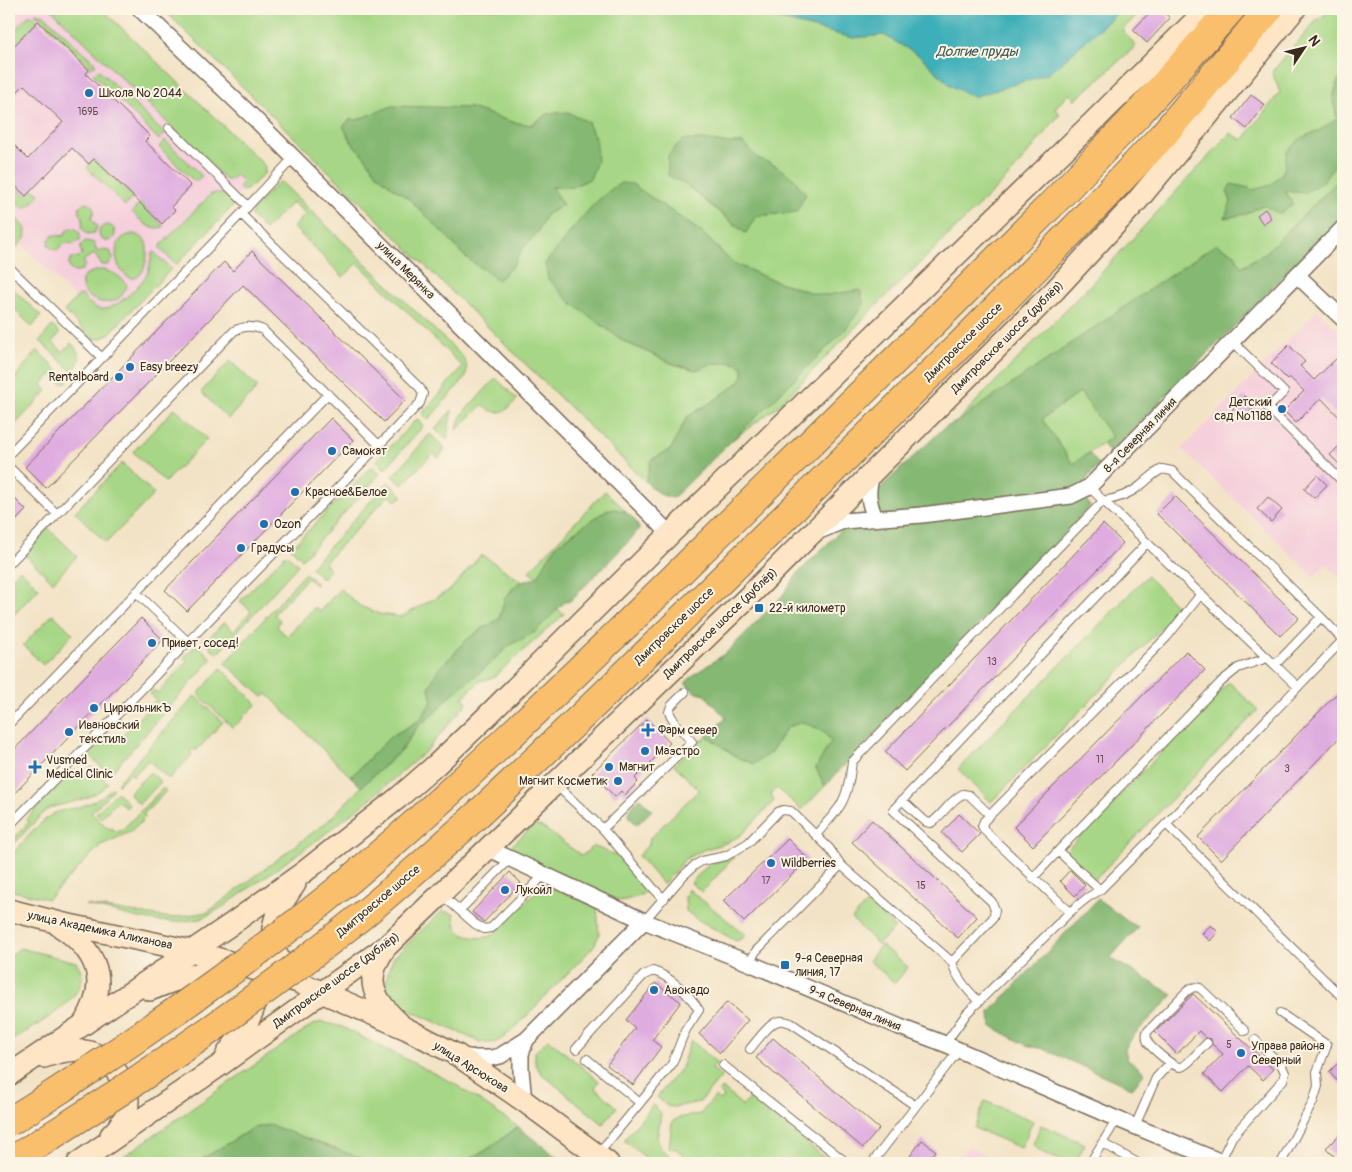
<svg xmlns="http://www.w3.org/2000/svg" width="1352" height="1172" viewBox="0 0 1352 1172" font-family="Pangolin,sans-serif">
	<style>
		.built { fill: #f5cfdb }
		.green { fill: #a7d786; stroke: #718052; fill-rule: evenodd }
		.forest { fill: #85b873; stroke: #607148 }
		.water { fill: #3eafb8; stroke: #3c6c6b }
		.building { fill: #dface0 }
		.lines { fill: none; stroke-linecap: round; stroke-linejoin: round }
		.lane-casing { stroke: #7b6b59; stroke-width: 10 }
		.street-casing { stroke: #7b6b59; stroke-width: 18 }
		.secondary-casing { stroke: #7b6b59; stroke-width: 24 }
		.highway-casing { stroke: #7b6b59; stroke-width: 30 }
		.lane { stroke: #fff; stroke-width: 8 }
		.street { stroke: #fff; stroke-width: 15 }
		.secondary { stroke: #fde5c5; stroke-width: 21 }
		.highway { stroke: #f9bf6d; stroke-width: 28 }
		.highway-bridge-casing { stroke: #7b6b59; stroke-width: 30; stroke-linecap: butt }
		.highway-bridge { stroke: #f9bf6d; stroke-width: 28 }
		.poi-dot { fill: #1f6fb2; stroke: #fcf5e5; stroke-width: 2 }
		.labels { text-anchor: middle; stroke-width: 4; stroke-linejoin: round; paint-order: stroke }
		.number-label { font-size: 10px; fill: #644a4e }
		.poi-label { font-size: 12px; fill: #3b2a1e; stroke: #fcf5e5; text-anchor: start }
		.street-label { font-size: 12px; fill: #3b2a1e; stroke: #fcf5e5 }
		.water-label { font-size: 14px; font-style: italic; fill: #3c5954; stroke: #fcf5e5 }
	</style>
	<rect width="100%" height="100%" fill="#fcf5e5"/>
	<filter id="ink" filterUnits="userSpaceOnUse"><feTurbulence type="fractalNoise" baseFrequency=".02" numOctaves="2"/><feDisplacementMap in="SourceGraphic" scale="10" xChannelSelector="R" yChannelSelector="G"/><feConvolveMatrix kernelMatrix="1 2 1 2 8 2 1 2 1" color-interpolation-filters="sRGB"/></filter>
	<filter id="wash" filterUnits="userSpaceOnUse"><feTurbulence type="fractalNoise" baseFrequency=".0096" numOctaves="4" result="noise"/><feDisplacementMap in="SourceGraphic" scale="20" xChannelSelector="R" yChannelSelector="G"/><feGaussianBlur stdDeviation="1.12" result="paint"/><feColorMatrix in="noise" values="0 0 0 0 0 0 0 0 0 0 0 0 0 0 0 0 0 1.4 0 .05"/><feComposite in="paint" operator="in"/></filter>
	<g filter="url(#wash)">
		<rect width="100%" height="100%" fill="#f3e3c6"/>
		<!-- built -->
		<path class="built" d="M9 9H85L255 177 108 330 9 232Z
			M1317 310 1343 335V575L1341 578 1326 564 1314 577 1182 449Z
			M969 1147 1003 1163H952Z"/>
		<!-- green -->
		<path class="green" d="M51 9H102L265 166 264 174 248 189 242 191 239 188 243 182 236 175 230 180H226Z
			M163 9H739L853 38 884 35 920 56 950 85 1048 74 1122 9H1143L1122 30 1136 46 1075 100 1069 94 1055 108 1060 114 1012 173 877 305 777 407 731 441 845 330 827 295 815 294 767 278 732 262 701 232 632 184 570 302 625 342 673 364 696 370 711 364 732 362 743 367V376L738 383 712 402 687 417 671 449 651 460 646 482ZM471 108 512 122 531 125 548 114 572 187H552L563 205 546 215 537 233 523 248 513 266 464 256 450 240 409 199 392 187 352 143 343 126 351 119 356 120ZM703 140 723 143H743L758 158 776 166 796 212 756 216 745 233 686 185 668 175Z
			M1333 9H1343V79L1338 80 1333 99 1337 119 1320 130 1301 138C1294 151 1283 177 1271 185 1261 191 1239 191 1227 191L1231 201 1246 214 1263 205 1284 190 1304 193 1321 183 1343 153V176L1265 253 1241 267 958 421 962 416 1091 284 1230 133 1243 140 1280 92 1272 72 1316 21Z
			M35 13 44 15 96 64 91 68Z
			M32 15 38 21 14 46 9 41V37L26 18Z
			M98 69 165 134 159 140 93 74Z
			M165 140 202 176 195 182 159 147Z
			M94 159 133 197 125 206 88 169 89 164Z
			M9 180 26 196 33 189 40 195C25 211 24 212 9 196Z
			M280 181 462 356C467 363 468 369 465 378L428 420 422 414 444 389 448 383 463 367 358 263 343 277 293 227 306 214 293 202 265 230 251 216 252 210Z
			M216 193C227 194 227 196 234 205L176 265 159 247 211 194Z
			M84 203 90 204C96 208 94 213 91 218L97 226 96 230 94 233 87 234 82 228 83 217 79 212V207Z
			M140 203 162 224 163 227C148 231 142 221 132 212Z
			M9 211 26 229 25 239 9 255Z
			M99 233a8 8 0 1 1 16 0a8 8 0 1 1-16 0Z
			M71 228C78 228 81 233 80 240L74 244C73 244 68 243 67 243 59 244 62 254 51 248L48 244 50 238 54 235 61 236 65 235 67 230Z
			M133 234C137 235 141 236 144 239 151 247 146 281 131 278 116 275 106 237 133 234Z
			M86 241 94 243 96 250 99 252 103 250 110 251 112 255 113 260 108 265H102L98 260 97 257 93 254 83 261 85 265 81 271C74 274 68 270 69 263L72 258 79 257 82 254C79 248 80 244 86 241Z
			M154 252 171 269 107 336 98 339 92 338 64 311 79 295H82C86 300 91 306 97 308 112 315 142 285 148 272 150 266 151 259 152 253Z
			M103 270C113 272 121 276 127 285 126 290 123 294 119 298 94 316 58 273 103 270Z
			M9 285 41 316 32 327 9 304Z
			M52 326 60 333 52 342 63 352 71 343C81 354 83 359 72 371L40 341Z
			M37 350 68 381 64 384 61 383 52 374 42 385 47 391 10 430 15 436 9 443V385Z
			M230 361 258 387 228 419 201 392Z
			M496 378 517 399C506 413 497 417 482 405L457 430 459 420 464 412Z
			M1080 392 1112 437 1073 464 1042 419Z
			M175 408 207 439 165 482 133 452Z
			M452 410 448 430 447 440 435 429Z
			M417 419 423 426 385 469 377 460Z
			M430 434 445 448 439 458 433 453 402 485 393 476Z
			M122 463 154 494 106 543 75 512Z
			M372 466 380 474 302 559 291 548Z
			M388 482 403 496 396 501 389 495 324 563 330 570 322 579 311 567Z
			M605 491 627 512 615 509 607 510 573 533 557 545 547 560 538 578 529 571Z
			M48 528 77 556 53 582 23 553Z
			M286 554 298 565 217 654 202 639 204 637 209 638 224 622 234 631 251 611 240 601Z
			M480 556H484L522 582C508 586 503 607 499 619L482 629 464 642 452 656 438 669 429 688 432 701 420 720 390 737 351 777 267 694 263 697 225 663 305 573 317 584H314L307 578 274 614 280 620 277 627 287 636 315 607 320 611 340 589 360 606 379 614 401 617 450 590Z
			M20 569 39 588 9 620V581Z
			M1147 576 1180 609 991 802 958 769Z
			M557 609 564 614 494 677 480 681 463 697 467 703 427 750 369 800 320 838 224 906 212 913 201 919 174 922 156 921 139 918 85 905 170 918 208 912 328 821 361 787 402 750 418 726 435 713 449 697 464 684 480 672 510 645 535 632Z
			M53 614 73 634 43 665 23 645Z
			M197 645 212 659 109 775 89 755 104 740 108 738 114 744 156 700 150 694 154 690 158 693 187 661 184 657Z
			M221 668 257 704 233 728 198 694Z
			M1229 682 1258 710 1094 880 1065 852Z
			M195 696 223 722 196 751 194 749 190 752 192 755 169 779 148 760 133 776 130 772 119 784 117 783Z
			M803 722 823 731 832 741 816 768 825 786 802 810 777 788 771 794 774 801 741 835 728 842 703 850 685 859 663 884 638 856 649 844 650 838 699 790 674 765 700 740 702 741 707 736 737 757 754 764 771 752 787 727Z
			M91 767 108 783C92 801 71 801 50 808L44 812 9 849V844L29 822 26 819 74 770 81 777Z
			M150 772 161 782 139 804 129 793Z
			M112 788 114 789 91 813 109 829 112 828 117 832 122 830 163 788 166 791 143 815 146 817 130 832 101 845 48 899 9 890V858C20 846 40 821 53 814 61 810 70 809 79 807 92 803 103 797 112 788Z
			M117 792 129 804 126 808 118 801 101 818 96 813Z
			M534 825 542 827 582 856 593 846 621 858 647 891C638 897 631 899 620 901L507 850Z
			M734 857 702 892 691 883C707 865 710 862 734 857Z
			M544 884 597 907 599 935 594 946 514 1029C500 1040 498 1045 480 1042L400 1006 389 994 386 983 389 968 394 957 442 911 454 914C455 917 454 922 456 926 461 939 480 939 491 936Z
			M688 889 746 935 743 938 736 941 695 918 686 911 685 898Z
			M868 902 895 928 878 945 852 919Z
			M881 945 908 967 895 983 869 961Z
			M20 948 76 962C78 966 82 970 82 976 84 1001 28 1030 9 1042V957Z
			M322 1022 342 1027 455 1084 518 1127 485 1151 461 1163H374L270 1125 253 1128 196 1163H114L302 1032 312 1025Z
			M548 1039 599 1081 595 1088 617 1107 603 1124 541 1073 535 1064V1052Z
			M691 1040 717 1063 712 1069 722 1076 700 1102 674 1107 667 1106 657 1097 681 1068Z
			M722 1088 743 1106 750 1097 831 1163H693L676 1149 669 1148 672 1122 678 1118 700 1114 715 1097 721 1101 724 1097 719 1092Z
			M985 1101 1033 1121 1021 1148 974 1128Z
			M653 1105 661 1113 657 1139 661 1149 679 1163H652L624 1140Z
			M1041 1125 1085 1144 1075 1163C1064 1163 1038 1153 1033 1144Z"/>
		<!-- forest -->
		<path class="forest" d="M1343 79V153L1322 183 1304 193 1285 191 1293 204 1280 214 1263 205 1246 214 1225 218 1231 201 1227 191 1231 184 1249 188 1252 190 1271 185 1284 171 1287 151 1301 138 1320 130 1337 119 1333 99 1338 80Z
			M392 106 471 108 512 122 531 125 548 114 567 112 588 122 596 141 597 161 590 179 572 187H552L563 205 546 215 537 233 523 248 513 266 498 280 464 256 450 240 409 199 392 187 377 174 365 157 352 143 343 126 351 119 356 120Z
			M682 140H703L723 143H743L758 158 776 166 793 178 806 194 796 212 756 216 746 233 686 185 668 175V155Z
			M1343 176V215L1110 453 1102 444 1112 437 1080 392 1042 419 1073 464 1089 453 1099 465C1083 482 1079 484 1090 507L825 786 816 768 831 741 823 731 803 722 787 727 771 752 754 764 737 757 707 736 726 718 704 694 696 693 685 683 695 674 726 653 783 595 799 572 841 530 875 508 876 492 944 428 958 421 1216 244 1235 254 1241 267 1265 253Z
			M621 183 632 184 701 232 732 262 767 278 815 294 827 295 860 290 864 304 845 330 673 498C660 496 655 491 646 482L651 460 671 449 687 417 712 402 738 383 743 376V367L732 362 711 364 696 370 674 364 625 342 570 302 548 279 545 264C567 237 591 200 621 183Z
			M615 509C628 512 635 517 639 529L631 539 570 601 565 602 535 632 510 645 480 672 464 684 449 697 435 713 418 726 401 750 361 787 351 777 390 737 420 720 432 701 429 688 438 669 452 656 464 642 482 629 499 619 505 598 518 583 538 577 547 560 557 545 573 533 607 510Z
			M640 798 652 810 637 825 629 817 628 811Z
			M1098 899 1127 921 1138 927 1110 958 1173 995 1133 1036 1125 1049 1127 1058 1145 1073 1132 1088 1043 1049 1026 1045 991 1026 990 1012Z
			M270 1125 374 1163H377H196L253 1128Z
			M518 1127 564 1163H461L485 1151Z"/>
		<!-- water -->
		<path class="water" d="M739 9H1122L1048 74 973 97 950 85 920 56 884 35 853 38Z"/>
		<g id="blocks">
			<!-- building -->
			<path class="building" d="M1153 9H1160L1170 18 1147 43 1133 30Z
				M38 21 89 70 86 74 150 136 145 141 191 186 171 207 175 210 162 224 94 159 89 164 72 148 26 196 9 180V140L28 159 63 122 24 85 9 100V51Z
				M1251 95 1265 105 1247 129 1233 118Z
				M1265 209 1271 218 1263 224 1257 215Z
				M252 251 405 400 384 422 243 285 46 488 25 467 224 262 233 271Z
				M1289 345 1305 362 1300 366 1314 380 1336 359 1343 367V421L1321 398 1296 423 1284 411 1304 391 1289 377 1287 379 1271 363Z
				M1244 396 1255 406 1243 420 1232 410Z
				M331 418 353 440 187 611 165 590Z
				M1343 442V468L1330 455Z
				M1317 475 1327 485 1314 498 1304 489Z
				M9 493 26 510 9 528Z
				M1175 496 1299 618 1280 636 1157 514Z
				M1268 497 1282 510 1271 522 1257 509Z
				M1103 524 1123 543 905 771 885 752Z
				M141 618 163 640 9 799V755Z
				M1186 651 1205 670 1033 846 1014 827Z
				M1343 687V734L1221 860 1198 837Z
				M647 719 670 743 635 778 638 782 625 795 621 791 615 797 592 773Z
				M959 814 980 834 962 852 942 833Z
				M872 820 977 917 958 938 852 842Z
				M788 839 808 859 744 922 723 901Z
				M1070 870 1085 885 1075 896 1060 881Z
				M510 872 521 883 484 922 472 912Z
				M1211 925 1218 932 1210 941 1202 933Z
				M655 983 681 1002 652 1040 661 1047 633 1085 607 1065 635 1028 626 1020Z
				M1193 994 1273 1069 1263 1080 1248 1066 1223 1092 1204 1074 1223 1054 1212 1044 1211 1039 1206 1038 1199 1031 1177 1054 1155 1032Z
				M727 1002 748 1020 720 1053 699 1034Z
				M773 1038 879 1129 863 1148 756 1058Z
				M1343 1058V1087L1329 1072Z
				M1343 1131V1163H1341L1326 1148Z
				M922 1140 936 1151 926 1163H905Z"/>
		</g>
	</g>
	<g filter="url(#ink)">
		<use href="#blocks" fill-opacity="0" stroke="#7b6b59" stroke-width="1"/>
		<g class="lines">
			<defs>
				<path id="lane" d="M169 128 248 206
					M9 267 102 358
					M1232 341 1284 392 1268 408 1343 482
					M9 454 241 214 294 157
					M9 467 57 514
					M9 564 234 331C244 326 252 325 263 330L379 445
					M136 592 188 642
					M1321 617 1343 640
					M1343 640 1166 824 1343 998
					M1275 665 1298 687
					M9 724 328 394
					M555 784 603 829 654 889 664 899
					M902 800 926 822 931 823C943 815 950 800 963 794L969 795 990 815
					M1166 824 1100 890 1058 851 1222 681 1238 668 1267 658
					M9 826 420 403 423 394 420 388 241 214
					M603 829 692 742 675 723 669 712 671 706 685 692
					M817 834C824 825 833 816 840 806 848 793 850 777 852 762L1103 501C1115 499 1130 494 1140 486 1149 479 1151 475 1162 469L1172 471 1321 617 1275 665C1212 606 1151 546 1089 487
					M1033 878 1058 851
					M442 895 475 924 484 929 491 928 544 875
					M460 910 510 859
					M1070 912 985 831 982 826 984 821 1167 637 1201 594
					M644 921 683 876 695 865 702 861 726 856 748 843 778 812 783 810 791 811 829 848 841 865 952 962C957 979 967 989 979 1002
					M952 962 993 918 995 910 992 902 893 810 1147 543
					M749 963 756 951 763 944 841 865
					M1280 1013 1327 1045 1317 1072 1318 1086 1313 1102 1281 1163
					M1207 1043C1201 1048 1188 1066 1180 1067 1173 1067 1154 1050 1149 1044 1146 1040 1146 1037 1147 1032L1186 992C1191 988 1194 986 1200 988L1245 1031
					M945 1044 967 1013 1070 912 1087 898 1100 890
					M576 1049 644 975 653 971C670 976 690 995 699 1010L685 1031 672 1064 598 1154
					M750 1049C756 1042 770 1022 779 1021 783 1020 787 1022 791 1023L916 1106
					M587 1059 640 1103
					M723 1065 847 1163
					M1135 1126 1156 1078 1170 1063
					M1102 1143 1138 1163
					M1220 1162 1232 1137 1283 1080 1285 1073 1282 1066 1255 1040
					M872 1163 959 1050
					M1090 1163 1117 1119"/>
				<path id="street" d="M140 9 254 118 670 534
					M1297 275 1343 319
					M874 472C866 488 868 501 875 518
					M817 532 843 521 922 515 1071 496 1089 487 1343 228
					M489 848 498 853 644 921 749 963 900 1027 945 1044 1117 1119 1224 1163
					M460 1056 475 1058H491L500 1056 526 1040 644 921
					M524 1101 521 1070V1054L526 1040"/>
				<path id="secondary" d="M295 884C277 909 262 934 282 964 287 970 293 976 298 982
					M9 910 60 923 192 951 298 982 407 1029 457 1055 524 1101 608 1163
					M58 925C97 950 111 982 84 1023
					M384 950C363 980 374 1000 399 1023
					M150 990C177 978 204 971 234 969
					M227 1054C241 1036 254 1014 258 992
					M44 1057C58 1052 75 1048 90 1052 108 1057 129 1082 128 1102 128 1114 120 1127 111 1135
					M9 1075 230 925 304 872 398 798 436 765 480 723 670 534 1089 126 1207 9
					M78 1163 216 1068 388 945 751 594 1055 290 1137 201 1206 118 1295 9"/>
				<path id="highway" d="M627 624 945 311 1049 207 1139 113 1231 9
					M651 649 967 338 1072 231 1163 135 1269 9"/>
			</defs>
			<!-- lane casing -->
			<use href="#lane" class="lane-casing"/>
			<!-- street casing -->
			<use href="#street" class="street-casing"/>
			<!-- secondary casing -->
			<use href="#secondary" class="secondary-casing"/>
			<!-- highway casing -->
			<use href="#highway" class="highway-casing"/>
			<!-- lane -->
			<use href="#lane" class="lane"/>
			<!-- street -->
			<use href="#street" class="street"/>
			<!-- secondary -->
			<use href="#secondary" class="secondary"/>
			<!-- highway -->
			<use href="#highway" class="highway"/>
			<defs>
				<path id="highway-bridge" d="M9 1122C77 1080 143 1035 208 988 251 957 294 926 335 892 437 808 532 715 627 624
					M9 1162C130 1088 248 1007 359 918 395 889 430 857 465 826 528 768 590 709 651 649"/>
			</defs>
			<!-- highway-bridge casing -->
			<use href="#highway-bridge" class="highway-bridge-casing"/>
			<!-- highway-bridge -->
			<use href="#highway-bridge" class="highway-bridge"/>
		</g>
	</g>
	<!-- markers -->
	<g class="poi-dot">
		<circle cx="89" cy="93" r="5"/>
		<circle cx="130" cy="367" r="5"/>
		<circle cx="119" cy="377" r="5"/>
		<circle cx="1282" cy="409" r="5"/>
		<circle cx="332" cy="451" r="5"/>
		<circle cx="295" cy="492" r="5"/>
		<circle cx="264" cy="524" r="5"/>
		<circle cx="241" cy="548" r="5"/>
		<rect x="754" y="603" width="10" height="10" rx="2.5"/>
		<circle cx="152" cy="643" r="5"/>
		<circle cx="94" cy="708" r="5"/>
		<path d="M645.5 722.5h5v5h5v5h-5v5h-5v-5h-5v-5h5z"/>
		<circle cx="69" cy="732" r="5"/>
		<circle cx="645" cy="751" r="5"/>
		<path d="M32.5 759.5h5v5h5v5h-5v5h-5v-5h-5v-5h5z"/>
		<circle cx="609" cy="767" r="5"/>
		<circle cx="618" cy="781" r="5"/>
		<circle cx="771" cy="863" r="5"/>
		<circle cx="505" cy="890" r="5"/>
		<rect x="780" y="960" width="10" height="10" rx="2.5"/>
		<circle cx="654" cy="990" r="5"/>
		<circle cx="1241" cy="1053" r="5"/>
	</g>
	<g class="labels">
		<!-- number labels -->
		<g class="number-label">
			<text x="88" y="115">169Б</text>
			<text x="992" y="665">13</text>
			<text x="1100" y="763">11</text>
			<text x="1287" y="772">3</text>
			<text x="766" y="884">17</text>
			<text x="921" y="889">15</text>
			<text x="1229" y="1048">5</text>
		</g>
		<!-- poi labels -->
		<g class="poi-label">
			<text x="99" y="97">Школа № 2044</text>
			<text x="140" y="371">Easy breezy</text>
			<text x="109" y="381" text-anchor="end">Rentalboard</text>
			<text x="1272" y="406" text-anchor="end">Детский<tspan x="1272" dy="14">сад №1188</tspan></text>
			<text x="342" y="455">Самокат</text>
			<text x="305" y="496">Красное&amp;Белое</text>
			<text x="274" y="528">Ozon</text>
			<text x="251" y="552">Градусы</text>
			<text x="769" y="612">22-й километр</text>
			<text x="162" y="647">Привет, сосед!</text>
			<text x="104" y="712">ЦирюльникЪ</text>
			<text x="79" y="729">Ивановский<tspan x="79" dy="14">текстиль</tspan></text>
			<text x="658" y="734">Фарм север</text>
			<text x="655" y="755">Маэстро</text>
			<text x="46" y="764">Vusmed<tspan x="46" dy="14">Medical Clinic</tspan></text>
			<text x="619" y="771">Магнит</text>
			<text x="608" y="785" text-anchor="end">Магнит Косметик</text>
			<text x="781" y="867">Wildberries</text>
			<text x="515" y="894">Лукойл</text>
			<text x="795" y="962">9-я Северная<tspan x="795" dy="14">линия, 17</tspan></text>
			<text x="664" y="994">Авокадо</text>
			<text x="1251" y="1050">Управа района<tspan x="1251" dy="14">Северный</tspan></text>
		</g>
		<!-- street labels -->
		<g class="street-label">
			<text transform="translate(406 270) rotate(45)" y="4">улица Мерянка</text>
			<text transform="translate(1007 337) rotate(-45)" y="4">Дмитровское шоссе (дублёр)</text>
			<text transform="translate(963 342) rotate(-45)" y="4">Дмитровское шоссе</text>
			<text transform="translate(1140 435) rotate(-46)" y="4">8-я Северная линия</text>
			<text transform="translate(720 623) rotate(-44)" y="4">Дмитровское шоссе (дублёр)</text>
			<text transform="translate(674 626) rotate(-44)" y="4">Дмитровское шоссе</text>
			<text transform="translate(378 901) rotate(-40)" y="4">Дмитровское шоссе</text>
			<text transform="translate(100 930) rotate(12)" y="4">улица Академика Алиханова</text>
			<text transform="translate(336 980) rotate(-36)" y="4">Дмитровское шоссе (дублёр)</text>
			<text transform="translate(855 1008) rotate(23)" y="4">9-я Северная линия</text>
			<text transform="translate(471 1067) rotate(32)" y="4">улица Арсюкова</text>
		</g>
		<!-- water labels -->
		<g class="water-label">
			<text x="977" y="56">Долгие пруды</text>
		</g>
	</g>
	<!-- margin -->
	<rect width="1352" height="1172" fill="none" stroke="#fcf5e5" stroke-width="30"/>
	<!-- north arrow -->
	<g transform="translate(1304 48) rotate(55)" stroke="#fcf5e5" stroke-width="4" paint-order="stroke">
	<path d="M0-4L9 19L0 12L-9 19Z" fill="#3b2a1e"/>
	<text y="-8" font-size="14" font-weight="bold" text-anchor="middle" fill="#3b2a1e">N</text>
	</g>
</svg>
